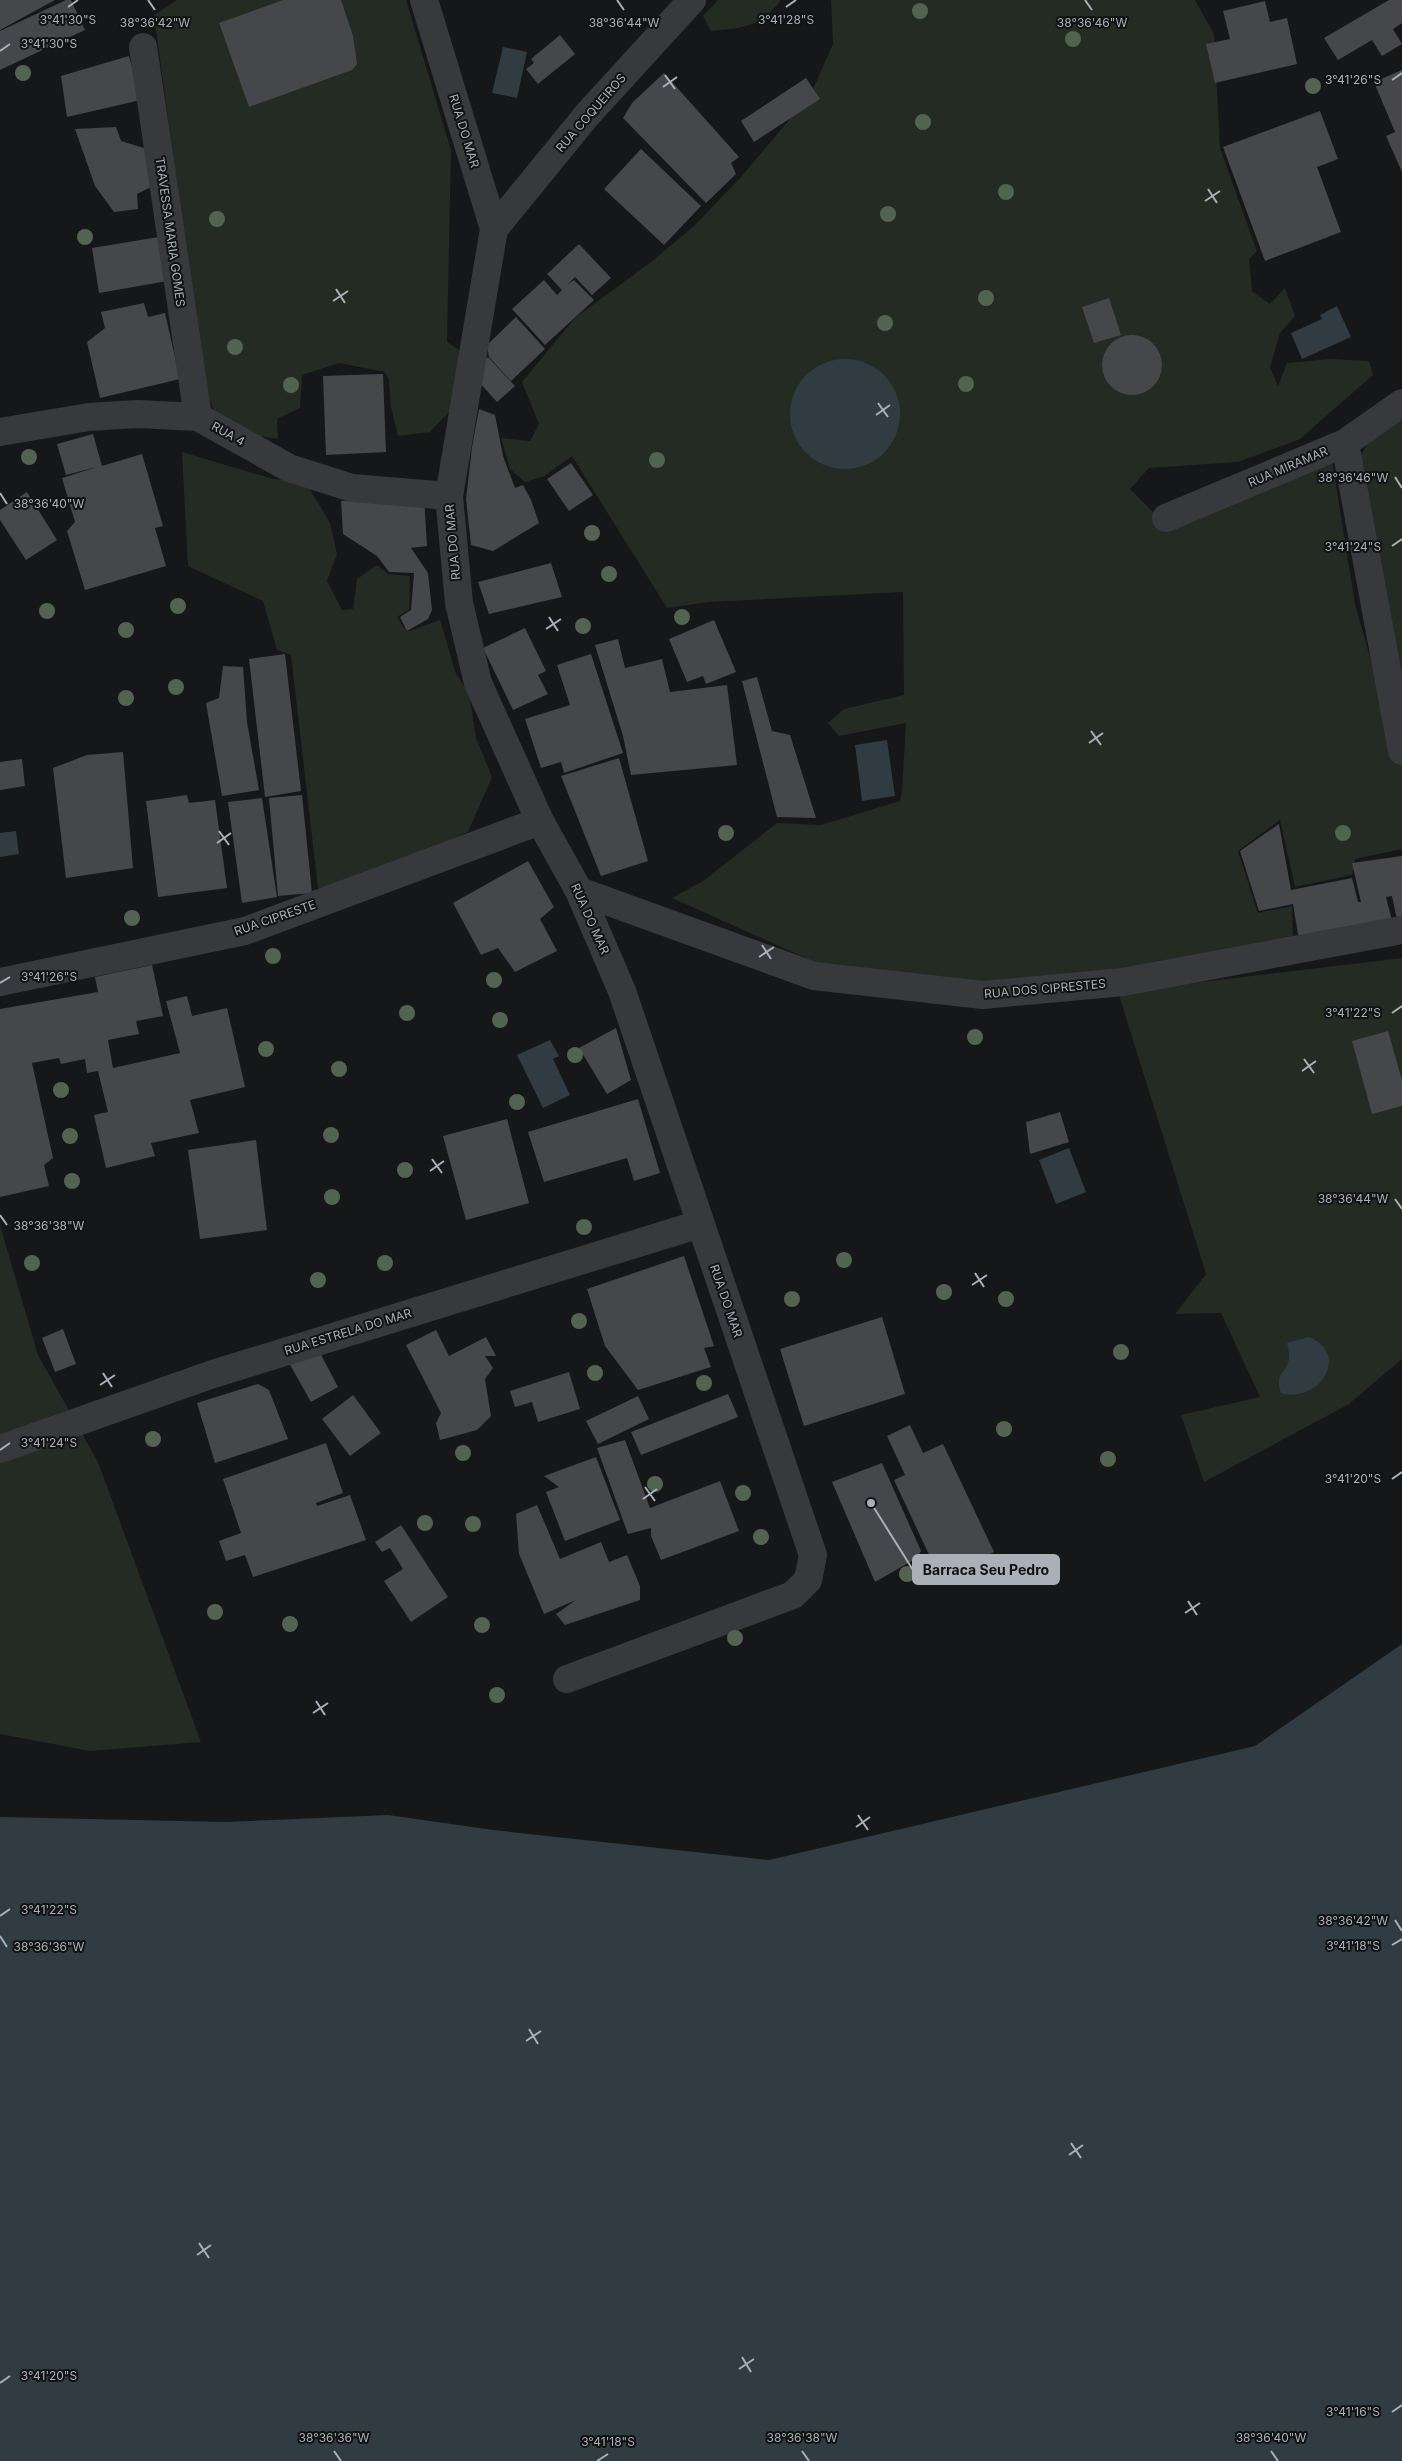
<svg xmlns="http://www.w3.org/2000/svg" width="1402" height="2461" viewBox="0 0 1402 2461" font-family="Inter,sans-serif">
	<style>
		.green { fill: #232b23 }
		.water { fill: #303c41 }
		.building { fill: #45474b }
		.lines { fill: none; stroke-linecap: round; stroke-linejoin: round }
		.street { stroke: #38393d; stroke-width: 28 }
		.tree { fill: #536351 }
		.ticks { fill: none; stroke: #a9b0b8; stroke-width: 2 }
		.labels { text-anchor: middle; stroke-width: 4; stroke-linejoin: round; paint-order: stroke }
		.street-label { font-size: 12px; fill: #a9b0b8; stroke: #111213 }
		.ticks-label { font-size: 12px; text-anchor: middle; fill: #a9b0b8; stroke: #111213; stroke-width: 4; stroke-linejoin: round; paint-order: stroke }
		.leader { fill: none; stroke: #a9b0b8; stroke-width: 2 }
		.callout-dot { fill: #a9b0b8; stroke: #111213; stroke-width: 2 }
		.callout { fill: #a9b0b8; stroke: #a9b0b8; stroke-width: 2 }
		.callout-label { font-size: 14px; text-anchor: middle; font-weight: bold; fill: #111 }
	</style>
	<rect width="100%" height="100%" fill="#161718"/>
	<!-- green -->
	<path class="green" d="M177 0H406L451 150 447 342 467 355 453 408 430 432 398 436 391 407 389 380 385 372 339 363 302 375 300 408 277 419 278 439 255 435 218 418 209 400 179 200 154 15Z
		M718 0H780V2L762 21 739 28 711 31 703 16Z
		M831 0H1195L1214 34 1220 148 1257 251 1249 259 1252 291 1270 304 1285 288 1295 316 1280 333 1270 367 1278 386 1287 363 1330 359 1369 361 1373 375 1300 439 1238 462 1149 468 1130 489 1163 522 1332 460 1355 604 1376 679 1402 763V849L1355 859 1352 875 1295 887 1280 820 1238 851 1258 913 1292 906 1293 942 1131 975 979 990 824 966 672 898 703 881 777 823 821 825 900 801 902 791 906 723 839 736 828 723 844 709 904 695 903 592 709 602 667 608 572 456 545 476 525 482 510 469 501 438 530 441 539 424 522 382 575 318 651 262 695 225 741 177 811 94 833 44Z
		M1402 418V705L1357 463 1370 438Z
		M182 452 273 479 305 481 330 523 337 554 327 581 342 610 353 609 357 579 377 565 388 574 410 576 409 610 397 617 407 632 440 620 456 674 469 693 476 738 492 777 468 832 319 897 291 655 277 650 263 601 188 566Z
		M1402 958V1359L1349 1404 1204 1482 1181 1415 1260 1397 1221 1313 1175 1314 1206 1274 1118 992Z
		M0 1225 38 1355 98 1462 201 1742 90 1751 0 1734Z"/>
	<!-- water -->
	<path class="water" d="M503 47 527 52 517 98 492 93Z
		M1337 306 1351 337 1302 359 1291 333 1322 319 1320 315Z
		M790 414a55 55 0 1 1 110 0a55 55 0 1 1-110 0Z
		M887 740 895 796 862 801 855 745Z
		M16 831 19 854 0 857V833Z
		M550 1040 559 1056 553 1059 570 1095 543 1108 517 1055Z
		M1069 1148 1086 1192 1056 1204 1039 1160Z
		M1309 1337C1350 1353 1321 1404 1281 1393 1274 1372 1286 1374 1289 1359 1290 1354 1288 1348 1287 1343Z
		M1402 1644V2461H0V1817L226 1822 388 1815 493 1830 769 1860 1255 1746Z"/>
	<!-- building -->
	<path class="building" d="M0 0H55L0 30Z
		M66 0H71L85 30 0 70V31Z
		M283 0H341L353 36 357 64 352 70 249 107 219 23Z
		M1389 0H1402V23L1393 29 1402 44 1382 56 1372 40 1338 60 1324 38Z
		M1265 1 1270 22 1287 18 1297 64 1215 83 1206 44 1230 39 1223 11Z
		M560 35 575 54 538 84 526 69 534 63 531 59Z
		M129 56 141 100 67 117 61 76Z
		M1402 70V172L1386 136 1395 132 1374 82Z
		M664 73 739 157 731 163 736 174 706 203 623 118 632 103Z
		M806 78 820 99 754 142 741 121Z
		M1320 111 1338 159 1317 167 1341 232 1265 261 1223 147Z
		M116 127 121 141 147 149 157 184 137 194 138 209 114 212 95 186 75 129Z
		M641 149 701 206 664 245 604 189Z
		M165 236 173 280 99 293 92 248Z
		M579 244 611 278 592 295 575 277 567 285 574 280 594 300 545 345 512 309 544 280 557 295 562 290 547 274Z
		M1109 298 1121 335 1094 343 1082 307Z
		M144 303 148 317 165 313 180 379 100 398 87 342 105 328 101 312Z
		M516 317 545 349 511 381 489 357 487 345Z
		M1102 365a30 30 0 1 1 60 0a30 30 0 1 1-60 0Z
		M488 357 515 386 497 402 471 373Z
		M383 374 386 452 326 455 323 376Z
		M479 409 495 415 503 456 515 488 523 485 531 500 539 523 493 551 471 545 466 499 472 447Z
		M93 434 102 466 142 454 163 526 155 528 166 566 85 590 67 531 75 522 62 478 97 467 66 475 57 444Z
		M571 463 593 495 569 511 547 479Z
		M27 492 57 540 26 560 0 520V510Z
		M424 496 427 546 411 548 428 573 432 610 428 619 407 631 400 617 411 610 414 573 389 572 377 556 343 534 341 501Z
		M551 563 562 597 489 614 478 582Z
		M714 620 736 672 706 684 703 676 687 682 669 639Z
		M525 628 546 671 538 675 548 694 513 710 483 648Z
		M618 639 625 668 662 659 670 692 727 685 737 765 631 775 623 736 595 645Z
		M285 654 301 791 265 797 249 659Z
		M591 654 623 753 564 773 561 762 541 768 525 719 570 705 557 665Z
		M223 666 243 667 247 722 259 790 222 796 206 703 219 698Z
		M757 677 772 731 790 735 816 818 777 817 742 681Z
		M123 752 133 868 66 878 53 768 87 755Z
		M619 758 648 861 601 876 561 776Z
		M22 759 25 786 0 790V762Z
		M187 795 189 803 215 800 227 888 158 897 146 801Z
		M302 795 312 893 278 896 269 798Z
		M262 798 277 897 242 903 228 802Z
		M1279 824 1291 890 1352 878 1358 902H1361L1352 863 1402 856V923L1398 924 1392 896 1386 897 1393 925 1299 940 1293 904 1259 911 1240 851Z
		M528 861 554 907 540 919 557 951 515 972 498 948 481 955 453 903Z
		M152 965 163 1016 136 1021 139 1034 108 1040 113 1068 180 1053 166 1001 187 996 192 1016 227 1008 245 1087 190 1100 199 1133 151 1143 155 1156 106 1168 94 1115 108 1112 98 1071 87 1073 85 1059 61 1064 59 1058 32 1063 53 1158 44 1165 49 1186 0 1197V1009L98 992 95 977Z
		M616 1028 631 1080 607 1094 579 1048Z
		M1388 1031 1402 1080V1106L1372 1114 1352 1041Z
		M638 1099 660 1173 634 1181 627 1158 544 1182 528 1132Z
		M1060 1112 1069 1142 1030 1154 1026 1122Z
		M507 1119 529 1203 466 1220 443 1136Z
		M256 1140 267 1230 200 1239 188 1150Z
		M684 1256 714 1346 704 1348 711 1367 638 1390 605 1346 587 1289Z
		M882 1317 905 1394 804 1426 780 1349Z
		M63 1329 76 1364 55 1372 42 1338Z
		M436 1330 449 1356 486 1337 496 1356H485L493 1368 485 1379 491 1416 477 1430 440 1440 436 1423 441 1413 406 1345Z
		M317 1347 338 1387 311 1402 289 1363Z
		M569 1372 580 1409 538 1422 532 1402 515 1407 510 1391Z
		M258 1384 269 1390 288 1439 215 1463 197 1403Z
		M728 1394 738 1417 641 1455 631 1432Z
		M353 1395 381 1433 350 1456 322 1419Z
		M638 1396 649 1419 598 1444 586 1421Z
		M910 1425 923 1453 943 1444 994 1552 940 1578 894 1480 905 1475 887 1436Z
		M625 1440 650 1508 720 1481 739 1531 661 1560 651 1536V1528L628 1534 597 1448Z
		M326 1443 343 1493 316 1503 317 1506 350 1495 366 1540 253 1577 245 1555 226 1561 219 1541 241 1533 223 1479Z
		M596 1457 620 1520 565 1541 546 1492 559 1487 544 1476Z
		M882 1463 921 1551 917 1558 875 1582 832 1482Z
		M537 1505 560 1559 601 1542 609 1562 627 1555 640 1586V1600L565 1625 556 1614 576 1600 544 1614 519 1554 516 1514Z
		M401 1525 448 1597 411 1622 384 1581 403 1569 390 1548 382 1552 375 1542Z"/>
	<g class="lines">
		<!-- street -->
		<path class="street" d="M424 0 494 229 449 496 459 603 478 683 540 821 579 891 622 991 813 1555 808 1580 793 1595 567 1679
			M143 47 198 417
			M494 229 587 115 692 0
			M0 432 89 417 137 414 198 417 289 468 352 488 449 496
			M1345 443 1402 751
			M1166 518 1345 443 1402 403
			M579 891 814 976 983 995 1123 982 1402 930
			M0 982 245 931 540 821
			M0 1449 213 1374 700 1224"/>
	</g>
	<!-- trees -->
	<g class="tree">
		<circle cx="920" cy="11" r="8"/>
		<circle cx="1073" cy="39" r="8"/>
		<circle cx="23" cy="73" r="8"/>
		<circle cx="1313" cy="86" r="8"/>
		<circle cx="923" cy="122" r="8"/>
		<circle cx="1006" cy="192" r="8"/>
		<circle cx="888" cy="214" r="8"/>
		<circle cx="217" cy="219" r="8"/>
		<circle cx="85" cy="237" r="8"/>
		<circle cx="986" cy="298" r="8"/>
		<circle cx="885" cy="323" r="8"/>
		<circle cx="235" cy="347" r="8"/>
		<circle cx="966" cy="384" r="8"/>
		<circle cx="291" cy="385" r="8"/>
		<circle cx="29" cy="457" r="8"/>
		<circle cx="657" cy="460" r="8"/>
		<circle cx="592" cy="533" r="8"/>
		<circle cx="609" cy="574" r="8"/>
		<circle cx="178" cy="606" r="8"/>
		<circle cx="47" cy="611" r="8"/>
		<circle cx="682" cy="617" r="8"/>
		<circle cx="583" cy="626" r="8"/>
		<circle cx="126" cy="630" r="8"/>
		<circle cx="176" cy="687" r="8"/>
		<circle cx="126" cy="698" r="8"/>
		<circle cx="726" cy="833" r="8"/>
		<circle cx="1343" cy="833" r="8"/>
		<circle cx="132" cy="918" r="8"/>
		<circle cx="273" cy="956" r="8"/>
		<circle cx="494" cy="980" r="8"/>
		<circle cx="407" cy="1013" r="8"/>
		<circle cx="500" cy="1020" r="8"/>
		<circle cx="975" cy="1037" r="8"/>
		<circle cx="266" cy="1049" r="8"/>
		<circle cx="575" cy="1055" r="8"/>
		<circle cx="339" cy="1069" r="8"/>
		<circle cx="61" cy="1090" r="8"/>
		<circle cx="517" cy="1102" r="8"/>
		<circle cx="331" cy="1135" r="8"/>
		<circle cx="70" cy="1136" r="8"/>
		<circle cx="405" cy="1170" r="8"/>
		<circle cx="72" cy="1181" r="8"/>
		<circle cx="332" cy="1197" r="8"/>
		<circle cx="584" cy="1227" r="8"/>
		<circle cx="844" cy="1260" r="8"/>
		<circle cx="32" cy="1263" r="8"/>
		<circle cx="385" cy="1263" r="8"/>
		<circle cx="318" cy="1280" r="8"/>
		<circle cx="944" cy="1292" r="8"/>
		<circle cx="792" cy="1299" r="8"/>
		<circle cx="1006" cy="1299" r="8"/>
		<circle cx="579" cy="1321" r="8"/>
		<circle cx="1121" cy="1352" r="8"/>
		<circle cx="595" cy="1373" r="8"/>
		<circle cx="704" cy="1383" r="8"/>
		<circle cx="1004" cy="1429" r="8"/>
		<circle cx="153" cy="1439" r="8"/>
		<circle cx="463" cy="1453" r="8"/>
		<circle cx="1108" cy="1459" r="8"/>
		<circle cx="655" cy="1484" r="8"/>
		<circle cx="743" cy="1493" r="8"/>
		<circle cx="425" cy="1523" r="8"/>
		<circle cx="473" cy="1524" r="8"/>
		<circle cx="761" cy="1537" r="8"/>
		<circle cx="907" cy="1574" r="8"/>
		<circle cx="215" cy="1612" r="8"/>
		<circle cx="290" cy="1624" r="8"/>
		<circle cx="482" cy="1625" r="8"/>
		<circle cx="735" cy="1638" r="8"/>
		<circle cx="497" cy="1695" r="8"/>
	</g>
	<!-- ticks -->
	<path class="ticks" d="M148 0 155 10M617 0 624 10M1085 0 1092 10M68 7 78 0M786 7 796 0M0 51 10 44M665 75 675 89M1392 80 1402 73M663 87 677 77M1208 189 1217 203M1205 201 1220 191M336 289 345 303M333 301 348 291M878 403 888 417M876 415 890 405M1395 477 1402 488M0 493 7 504M1392 546 1402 539M549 617 558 631M546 629 561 619M1091 731 1101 745M1089 743 1103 733M219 831 229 845M217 843 231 833M762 945 771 959M759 957 774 947M0 983 10 977M1392 1013 1402 1006M1304 1059 1314 1073M1302 1071 1316 1061M432 1159 442 1173M430 1171 444 1161M1395 1199 1402 1209M0 1215 7 1225M975 1273 984 1287M972 1285 987 1275M103 1373 112 1387M100 1385 115 1375M0 1450 10 1443M1392 1479 1402 1472M645 1487 655 1501M643 1499 657 1489M1188 1601 1197 1615M1185 1613 1200 1603M316 1701 325 1715M313 1713 328 1703M858 1815 868 1830M856 1827 870 1817M0 1916 10 1909M1395 1920 1402 1931M0 1936 7 1947M1392 1945 1402 1939M529 2029 538 2044M526 2041 541 2031M1071 2143 1081 2158M1069 2155 1083 2145M199 2243 209 2258M197 2255 211 2245M742 2357 751 2372M739 2369 754 2359M0 2383 10 2376M1392 2412 1402 2405M334 2451 341 2461M802 2451 809 2461M1271 2451 1278 2461M597 2461 608 2454"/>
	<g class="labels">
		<!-- street labels -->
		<g class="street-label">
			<text transform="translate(591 113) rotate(-49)" y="4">RUA COQUEIROS</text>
			<text transform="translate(464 131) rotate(73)" y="4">RUA DO MAR</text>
			<text transform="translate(170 232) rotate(82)" y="4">TRAVESSA MARIA GOMES</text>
			<text transform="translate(228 434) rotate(29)" y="4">RUA 4</text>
			<text transform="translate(1288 467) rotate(-23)" y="4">RUA MIRAMAR</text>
			<text transform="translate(453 542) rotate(-95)" y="4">RUA DO MAR</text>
			<text transform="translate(275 918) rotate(-19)" y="4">RUA CIPRESTE</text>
			<text transform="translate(590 919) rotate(66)" y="4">RUA DO MAR</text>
			<text transform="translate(1045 989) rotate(-5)" y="4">RUA DOS CIPRESTES</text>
			<text transform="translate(726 1301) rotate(71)" y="4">RUA DO MAR</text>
			<text transform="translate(348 1332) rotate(-17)" y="4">RUA ESTRELA DO MAR</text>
		</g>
	</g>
	<g class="ticks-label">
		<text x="68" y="24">3°41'30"S</text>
		<text x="786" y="24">3°41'28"S</text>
		<text x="155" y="27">38°36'42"W</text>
		<text x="624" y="27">38°36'44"W</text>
		<text x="1092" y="27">38°36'46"W</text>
		<text x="49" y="48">3°41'30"S</text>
		<text x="1353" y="84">3°41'26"S</text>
		<text x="1353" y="482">38°36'46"W</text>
		<text x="49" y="508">38°36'40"W</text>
		<text x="1353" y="551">3°41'24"S</text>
		<text x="49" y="981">3°41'26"S</text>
		<text x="1353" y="1017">3°41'22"S</text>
		<text x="1353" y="1203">38°36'44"W</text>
		<text x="49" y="1230">38°36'38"W</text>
		<text x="49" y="1447">3°41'24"S</text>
		<text x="1353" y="1483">3°41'20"S</text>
		<text x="49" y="1914">3°41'22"S</text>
		<text x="1353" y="1925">38°36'42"W</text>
		<text x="1353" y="1950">3°41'18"S</text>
		<text x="49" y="1951">38°36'36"W</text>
		<text x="49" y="2380">3°41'20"S</text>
		<text x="1353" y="2416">3°41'16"S</text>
		<text x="334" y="2442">38°36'36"W</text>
		<text x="802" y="2442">38°36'38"W</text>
		<text x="1271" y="2442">38°36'40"W</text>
		<text x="608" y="2446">3°41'18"S</text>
	</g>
	<!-- callouts -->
	<path class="leader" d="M871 1503L913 1570"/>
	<circle class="callout-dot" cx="871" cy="1503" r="5"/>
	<rect class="callout" x="913" y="1555" width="146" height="29" rx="5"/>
	<g class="callout-label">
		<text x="986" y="1575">Barraca Seu Pedro</text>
	</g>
</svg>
